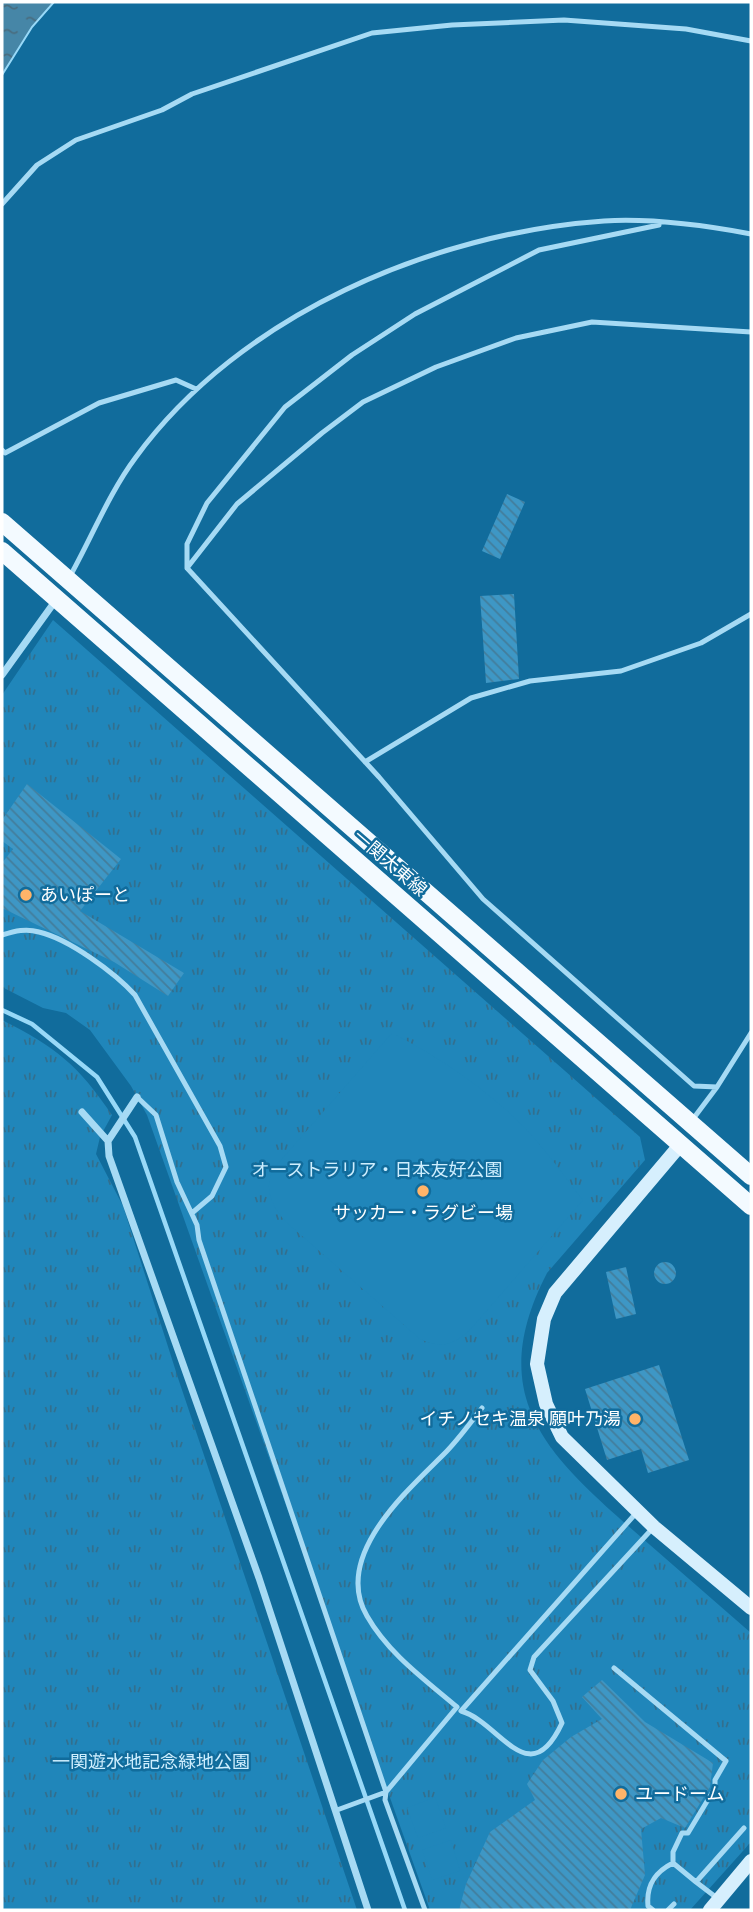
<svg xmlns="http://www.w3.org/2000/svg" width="753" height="1912" viewBox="0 0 753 1912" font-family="'Titillium Web','Noto Sans JP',sans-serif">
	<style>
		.park { fill: url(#park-tufts) }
		.pitch { fill: #2086ba }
		.water { fill: url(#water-ripples); stroke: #98d9f8; stroke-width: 2 }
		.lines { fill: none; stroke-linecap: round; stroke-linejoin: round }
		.stream { stroke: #98d9f8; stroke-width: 4.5 }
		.building { fill: url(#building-back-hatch) }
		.lane { stroke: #a6daf4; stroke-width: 5 }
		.street { stroke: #a6daf4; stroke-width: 7 }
		.secondary { stroke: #d6effd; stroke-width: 14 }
		.primary { stroke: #f3faff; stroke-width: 18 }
		.poi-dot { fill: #ffb469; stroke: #116c9c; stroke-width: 2.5 }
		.labels { text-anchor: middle; stroke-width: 5; stroke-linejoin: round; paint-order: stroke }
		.street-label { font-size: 18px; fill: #fff; stroke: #116c9c }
		.poi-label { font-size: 18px; fill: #fff; stroke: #116c9c; text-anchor: start }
		.park-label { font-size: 18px; fill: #ceeefe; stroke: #116c9c }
	</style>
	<defs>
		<pattern id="park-tufts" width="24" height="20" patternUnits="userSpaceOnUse" patternTransform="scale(1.75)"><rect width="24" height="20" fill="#2086ba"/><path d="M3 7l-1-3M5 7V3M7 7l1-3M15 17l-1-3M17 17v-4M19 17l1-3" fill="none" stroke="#326f8e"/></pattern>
		<pattern id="water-ripples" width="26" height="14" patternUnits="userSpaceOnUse" patternTransform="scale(1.75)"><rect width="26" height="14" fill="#4686a7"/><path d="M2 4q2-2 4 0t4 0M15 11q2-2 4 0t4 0" fill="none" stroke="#496c7e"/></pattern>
		<pattern id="building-back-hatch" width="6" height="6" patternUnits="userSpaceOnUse" patternTransform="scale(1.75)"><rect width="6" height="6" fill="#3e97c5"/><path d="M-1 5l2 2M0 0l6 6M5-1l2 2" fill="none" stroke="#437d9b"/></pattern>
	</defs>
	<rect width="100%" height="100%" fill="#116c9c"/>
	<!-- park -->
	<path class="park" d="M53 620 640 1137 645 1160 547 1273C484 1395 546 1454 634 1531 673 1565 712 1599 751 1633V1842L690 1910H430L147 1115 131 1086 90 1030 66 1013 43 1008 2 987V695Z
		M2 1020C56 1047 78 1065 112 1115L100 1137 96 1154 123 1206 179 1381 357 1910H2Z"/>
	<!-- pitch -->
	<path class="pitch" d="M392 1033C438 1056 489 1091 525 1128 546 1150 564 1176 583 1200L469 1331C453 1345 441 1349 420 1339L286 1222C272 1207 262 1186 275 1167Z
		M435 1797 446 1828 418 1838 407 1808Z
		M451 1840 460 1871 432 1880 422 1850Z"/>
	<!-- water -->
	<path class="water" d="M2 2H54L32 27 2 75Z"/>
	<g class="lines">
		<!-- stream -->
		<path class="stream" d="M2 1010 32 1024 97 1077 135 1137 405 1910"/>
	</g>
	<!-- building -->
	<path class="building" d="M507 494 525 502 500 559 482 551Z
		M514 594 519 679 486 683 480 596Z
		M27 784 121 859 80 911 184 973 168 996 114 962 2 908V863L13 849 2 841V820Z
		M654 1273a11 11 0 1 1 22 0a11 11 0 1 1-22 0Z
		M626 1267 636 1314 616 1319 606 1272Z
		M659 1365 689 1460 648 1473 641 1449 607 1460 585 1389Z
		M602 1680 645 1722 713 1763 710 1787 685 1828 661 1818 641 1829 645 1875 630 1910H459L466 1884 490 1832 535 1800 527 1784 543 1760 571 1737 602 1719 582 1697Z"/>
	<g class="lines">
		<!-- lane -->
		<path class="lane" d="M2 204 37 165 76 140 162 110 192 94 372 33 452 25 564 20 686 29 751 41
			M2 450 5 453 99 403 176 380 196 389
			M187 568V544L207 503 285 407 352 355 415 314 539 250 659 225
			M69 578C91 539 109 493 136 457 240 315 432 233 604 221 653 218 703 225 751 234
			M365 762 471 698 530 681 621 671 701 643 751 614
			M2 935C15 931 26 928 39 932 69 939 115 973 135 995L220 1146 226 1167 212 1196 192 1213
			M717 1087 751 1033
			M137 1097 156 1115 177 1182 197 1225 199 1240 386 1792 385 1800 425 1910
			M693 1119 717 1087 694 1086 483 899 379 777 187 568 237 504 322 433 363 402 436 367 516 338 592 322 751 332
			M637 1512 461 1711C500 1722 529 1794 562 1723L553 1701 530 1670 534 1657 652 1529
			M614 1668 726 1761 715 1780V1788L688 1833H682L673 1852V1863L696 1882
			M337 1810 386 1792 457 1707C424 1679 388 1653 367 1616 332 1556 407 1491 444 1454 458 1440 470 1423 482 1408
			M717 1898 696 1882 744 1828
			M653 1910 648 1906C646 1885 655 1872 673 1863
			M668 1910 674 1904"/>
		<!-- street -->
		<path class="street" d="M2 675 56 600
			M137 1097 108 1141 109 1156 259 1578 368 1910
			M82 1112 108 1141"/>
		<!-- secondary -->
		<path class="secondary" d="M681 1144 555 1293 544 1319 537 1364 546 1404 562 1437 654 1527 751 1608
			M710 1910 751 1861"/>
		<!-- primary -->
		<path class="primary" d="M2 522 751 1176
			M2 551 751 1206"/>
	</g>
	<!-- markers -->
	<g class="poi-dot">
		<circle cx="26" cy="895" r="7"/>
		<circle cx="423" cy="1191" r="7"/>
		<circle cx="635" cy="1419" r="7"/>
		<circle cx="621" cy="1794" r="7"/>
	</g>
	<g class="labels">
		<!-- street labels -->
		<g class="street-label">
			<text transform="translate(390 863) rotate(41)" y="6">一関大東線</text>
		</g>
		<!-- poi labels -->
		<g class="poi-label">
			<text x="40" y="901">あいぽーと</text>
			<text x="423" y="1219" text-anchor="middle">サッカー・ラグビー場</text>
			<text x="621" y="1425" text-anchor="end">イチノセキ温泉 願叶乃湯</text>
			<text x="635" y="1800">ユードーム</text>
		</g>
		<!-- park labels -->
		<g class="park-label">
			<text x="377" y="1176">オーストラリア・日本友好公園</text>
			<text x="151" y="1768">一関遊水地記念緑地公園</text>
		</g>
	</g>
	<!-- border -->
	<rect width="753" height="1912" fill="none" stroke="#ffffff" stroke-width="7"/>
</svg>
